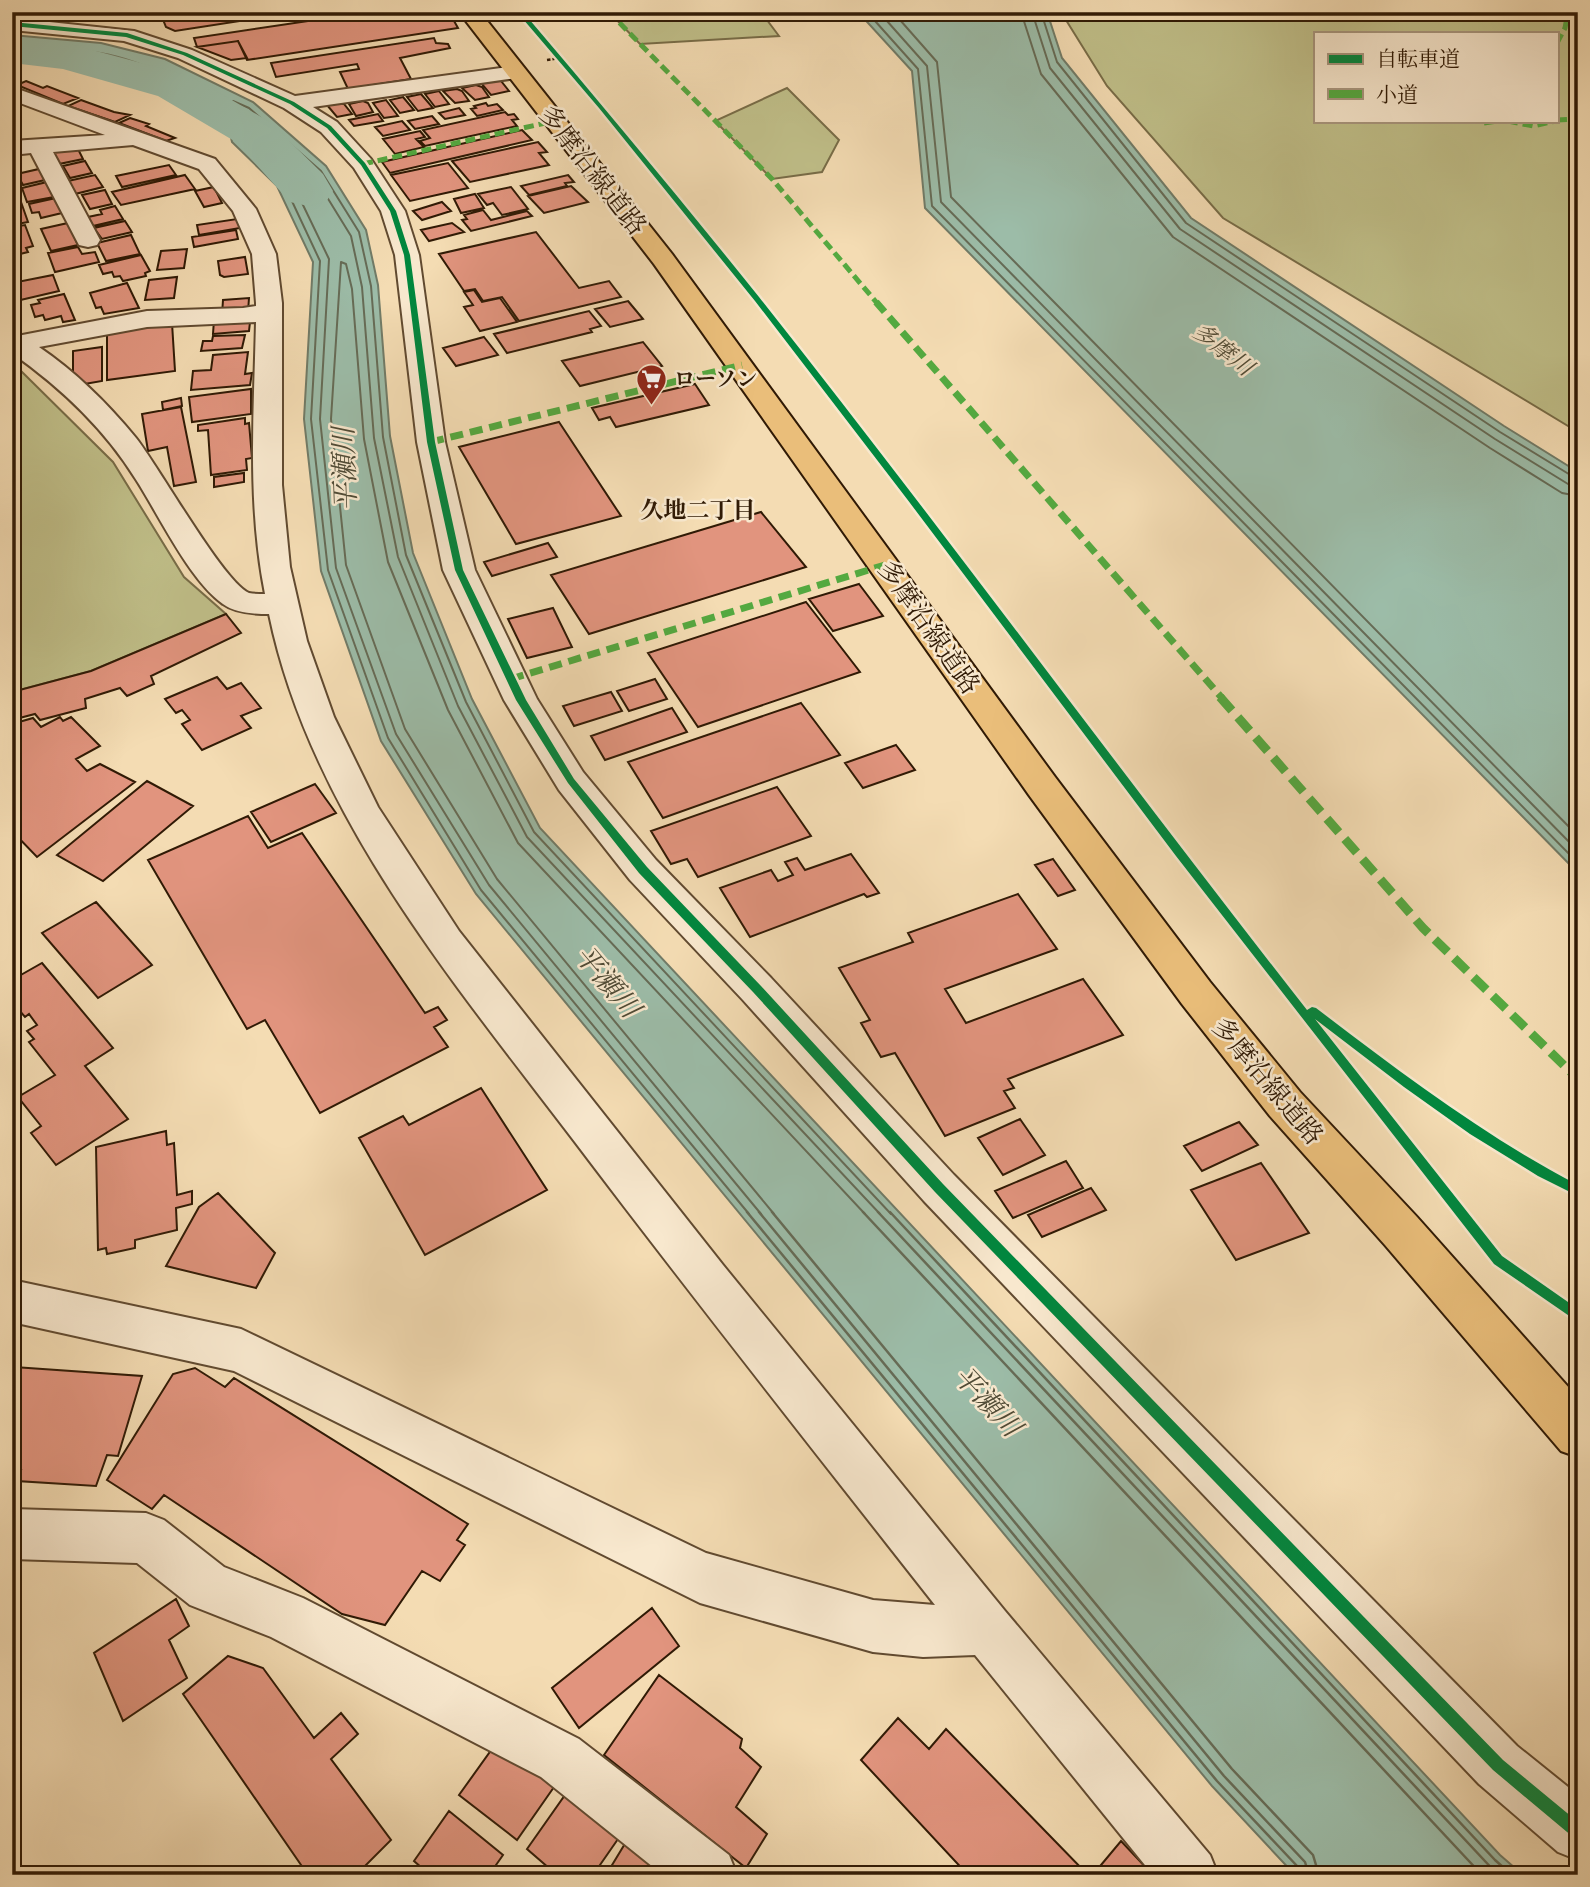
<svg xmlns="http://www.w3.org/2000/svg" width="1590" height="1887" viewBox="0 0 1590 1887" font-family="Alegreya,'Noto Serif JP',serif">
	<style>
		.green { fill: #c0bf89; stroke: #786c47; stroke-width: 2; fill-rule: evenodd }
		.water { fill: #9cbca8; stroke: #717b67; stroke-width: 2 }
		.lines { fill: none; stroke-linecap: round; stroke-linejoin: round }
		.shore-far1 { stroke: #666b56; stroke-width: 2 }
		.shore { stroke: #666b56; stroke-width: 2.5 }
		.river { fill: #9cbca8; fill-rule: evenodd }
		.building { fill: #e1947e; stroke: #301a05; stroke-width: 2 }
		.minor-casing { stroke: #614a30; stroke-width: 4 }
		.major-casing { stroke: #301a05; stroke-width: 4 }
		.path { stroke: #301a05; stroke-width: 2.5; stroke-dasharray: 3.5 2; stroke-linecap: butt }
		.minor { fill: #f8e8ce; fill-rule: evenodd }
		.major { fill: #eabe7a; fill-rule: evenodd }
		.quiet-far2 { stroke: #54a940; stroke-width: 5; stroke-dasharray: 10 5; stroke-linecap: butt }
		.quiet-far1 { stroke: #54a940; stroke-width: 7; stroke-dasharray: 13 7; stroke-linecap: butt }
		.quiet { stroke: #54a940; stroke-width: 9; stroke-dasharray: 18 9; stroke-linecap: butt }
		.cycleway-casing { stroke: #f8e8ce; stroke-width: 5 }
		.cycleway { fill: #00873e; fill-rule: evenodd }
		.labels { text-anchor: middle; stroke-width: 5; stroke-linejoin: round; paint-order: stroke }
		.far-poi-label { font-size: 21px; font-weight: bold; fill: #301a05; stroke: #f8e8ce; text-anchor: start }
		.far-water-label { font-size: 23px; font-style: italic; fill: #504b36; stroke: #f8e8ce }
		.far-neighbourhood-label { font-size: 23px; font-weight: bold; fill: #301a05; stroke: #f8e8ce }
		.street-label { font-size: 26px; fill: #301a05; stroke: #f8e8ce }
		.water-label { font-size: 28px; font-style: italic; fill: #504b36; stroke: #f8e8ce }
	</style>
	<rect width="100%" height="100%" fill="#f4dcb3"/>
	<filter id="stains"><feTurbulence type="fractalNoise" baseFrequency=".00286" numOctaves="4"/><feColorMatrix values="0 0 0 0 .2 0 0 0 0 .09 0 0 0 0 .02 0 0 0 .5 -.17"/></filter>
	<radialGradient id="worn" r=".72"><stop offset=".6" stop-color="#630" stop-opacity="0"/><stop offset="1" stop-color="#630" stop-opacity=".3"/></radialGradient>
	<!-- green -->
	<path class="green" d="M609 12H761L779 36 640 44Z
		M1061 12H1578V432L1223 218 1107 86ZM1315 33H1557V121H1315Z
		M787 88 839 140 822 172 772 179 715 121Z
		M16 366 113 462 184 577 226 614 91 671 12 692V367Z"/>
	<!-- water -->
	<path class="water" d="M858 12H1047L1062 58 1191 218 1504 426 1578 472V873L925 208 912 71Z
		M12 35 101 43 165 59 253 102 326 166 366 230 378 285 390 436 413 553 472 699 540 828 1500 1855 1523 1875H1295L1212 1786 476 894 381 741 321 571 304 419 313 262 277 186 232 142 224 108C177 82 128 49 72 51 52 51 32 57 12 57Z"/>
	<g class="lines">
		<!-- shore-far1 -->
		<path class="shore-far1" d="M867 12 918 69 932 206 1578 863
			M879 12 927 66 941 202 1578 851
			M893 12 937 62 951 197 1578 836
			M1021 12 1041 74 1173 237 1490 448 1562 493 1578 496
			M1032 12 1050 68 1180 229 1495 439 1568 484 1578 486
			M1041 12 1057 62 1186 223 1500 432 1572 476 1578 477
			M749 1214 481 890 388 738 328 570 311 419 320 261 283 182 239 138 231 105 233 101 249 108 321 171 359 232 371 286 383 437 406 555 466 702 534 832 891 1214
			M761 1214 489 885 396 734 336 568 320 419 329 259 290 178 247 135 246 120H250L314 176 351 236 362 287 374 438 398 557 458 706 527 837 880 1214
			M774 1214 497 879 405 729 346 565 331 419 341 262 346 264 352 289 364 439 388 562 448 710 518 843 865 1214"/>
		<!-- shore -->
		<path class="shore" d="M747 1212 1217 1781 1298 1867 1300 1875
			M759 1212 1224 1776 1305 1862 1309 1875
			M772 1212 1232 1769 1313 1855 1319 1875
			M863 1212 1482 1875
			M878 1212 1498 1875
			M890 1212 1495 1860 1512 1875"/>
		<!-- river -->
		<path class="river" d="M12 37 66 43 190 76 270 122 323 174 333 191 326 202 308 206 290 202 236 142 158 96 63 69 12 63Z"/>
	</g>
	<!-- building -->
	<path class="building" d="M54 12H76L75 18 52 19Z
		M160 12H299L175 31 166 27Z
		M369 12H449L458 28 247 60 238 41 197 47 194 38Z
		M434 38 436 43 448 44 450 48 400 58 411 79 348 89 340 72 359 69 357 64 276 77 271 63Z
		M238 41 247 58 231 60 197 47Z
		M495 80 501 81 509 91 491 95 481 83Z
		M26 81 43 88 47 86 78 98 63 104 17 85Z
		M476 85 482 87 489 97 475 100 462 88Z
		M457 89 462 91 469 101 455 103 443 91Z
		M439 91 449 104 435 107 425 94Z
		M421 94 433 108 418 111 407 97Z
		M403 97 414 110 400 113 390 100Z
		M81 100 114 112 130 115 115 122 68 106Z
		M386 100 398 116 384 118 373 103Z
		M363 101 368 103 373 112 356 116 349 104Z
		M336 103 344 104 352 114 337 117 327 105Z
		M486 103 488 106 497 104 503 110 477 116 471 109 476 108 474 106Z
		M459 108 465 115 445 119 439 113Z
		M505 112 508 115 514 114 518 119 512 120 517 126 425 146 420 141 430 138 423 130Z
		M378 114 383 121 354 126 349 120Z
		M432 116 439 124 415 129 408 121Z
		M130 118 149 124 146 126 175 138 166 141 119 123Z
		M402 121 410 130 383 136 375 127Z
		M522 130 532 140 390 173 382 162Z
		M420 131 425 137 416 139 424 147 395 154 383 139Z
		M538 142 547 152 539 153 549 165 470 182 452 161Z
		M77 147 83 159 59 164 52 152Z
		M85 161 92 173 70 178 63 166Z
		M448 163 468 188 410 201 391 175Z
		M169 165 176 175 122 187 116 176Z
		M39 169 45 180 23 185 17 174Z
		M95 175 103 187 75 194 68 181Z
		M185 175 195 189 121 205 112 192Z
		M568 175 574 182 565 183 567 186 529 195 521 186Z
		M47 182 54 197 27 202 22 188Z
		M571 186 588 202 544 213 528 196Z
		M214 187 222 203 204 207 195 191Z
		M511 187 528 209 502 215 493 203 487 205 478 194Z
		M105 190 112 204 90 209 82 195Z
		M475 194 484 208 461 213 454 199Z
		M56 198 62 213 41 218 39 212 32 213 29 204Z
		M21 202 28 222 12 225V203Z
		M442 202 451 211 422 220 413 211Z
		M115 206 123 219 93 226 88 217 102 214 100 210Z
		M483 210 491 220 527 211 532 216 471 231 462 220 467 219 464 215Z
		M237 219 240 228 199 235 197 225Z
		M125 221 132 232 102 239 94 228Z
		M68 223 78 245 51 251 41 229Z
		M452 223 464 232 429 241 421 230Z
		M25 225 33 246 26 248 28 252 12 256V227Z
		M236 230 238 239 194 247 192 237Z
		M536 232 579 288 609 281 621 297 519 321 502 297 483 301 475 289 464 291 439 254Z
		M131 235 140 254 106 261 97 243Z
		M78 247 82 254 95 252 99 262 55 272 48 253Z
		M187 249 184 268 157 270 161 251Z
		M141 255 150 271 145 273 146 276 123 281 120 276 114 277 112 272 103 274 99 265Z
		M245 257 248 274 224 277 220 275 218 261Z
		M53 275 59 291 12 302V283Z
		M177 277 174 298 145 300 149 280Z
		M127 283 139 308 104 314 101 307 96 308 90 293Z
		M474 290 482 302 500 298 517 322 480 331 464 307 473 305 464 292Z
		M64 294 75 320 63 322 61 316 45 320 43 315 35 317 31 305 40 303 38 300Z
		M249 298 248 312 222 315 223 300Z
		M628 301 643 319 610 327 595 309Z
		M589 311 601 326 590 329 592 332 507 353 494 334Z
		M214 320 250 322 249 331 213 334Z
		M172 323 175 371 107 380V331Z
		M245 335 242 348 201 351 203 341H212L213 336Z
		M484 337 498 355 456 366 443 348Z
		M643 342 662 366 580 386 562 361Z
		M102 347V381L73 386V351Z
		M248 352 245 374 252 373 250 385 191 390 193 371 211 370 213 355Z
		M695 384 709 405 616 427 610 417 599 420 592 408Z
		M251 389V414L192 422 189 397Z
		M181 398 182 406 163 410 162 402Z
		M181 407 196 482 174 486 167 447 148 451 142 414Z
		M245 418V424L249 423 252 458 246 459 247 470 211 475 208 430 198 431V425Z
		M559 422 621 516 516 544 459 447Z
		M244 473V482L214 487V477Z
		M761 512 806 567 589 634 551 575Z
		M548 543 557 557 492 576 484 562Z
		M859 584 883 616 833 631 809 599Z
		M806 602 860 672 698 727 648 653Z
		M553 608 572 647 527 658 508 619Z
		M226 614 241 633 151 676 154 684 127 696 120 688 85 699 86 708 40 720 35 714 12 720V692L91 671Z
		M217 677 227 689 241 683 261 708 241 716 251 728 202 750 182 724 190 720 182 710 176 713 165 699Z
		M655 679 667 699 629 711 617 691Z
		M611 692 622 711 574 726 563 706Z
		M801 703 840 755 663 818 628 762Z
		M672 708 687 732 605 760 591 736Z
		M60 717 63 721 71 717 100 746 76 759 87 771 100 764 135 782 37 857 12 831V724L33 718 41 727Z
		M896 745 915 770 863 788 845 763Z
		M147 781 193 806 103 881 57 855Z
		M315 784 336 813 271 842 251 812Z
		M777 787 811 836 698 877 687 859 671 864 651 831Z
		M248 816 268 848 302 833 425 1013 438 1007 447 1020 434 1027 448 1047 320 1113 265 1020 247 1029 148 860Z
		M851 854 879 893 867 897 864 894 750 937 720 888 771 870 778 881 793 875 785 862 797 858 805 870Z
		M1053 859 1075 890 1058 896 1035 865Z
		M1018 894 1057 949 945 989 966 1023 1083 979 1123 1035 1008 1079 1014 1088 1004 1091 1015 1108 945 1136 895 1053 881 1057 861 1023 870 1020 839 968 913 942 908 933Z
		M96 902 152 965 98 998 42 933Z
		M42 963 113 1048 85 1066 128 1119 56 1165 31 1133 41 1126 18 1097 55 1075 29 1042 34 1039 27 1031 37 1025 29 1014 25 1017 12 1002V980Z
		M481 1088 547 1190 425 1255 359 1138 403 1116 409 1125Z
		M1020 1119 1045 1155 1003 1175 978 1138Z
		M1239 1122 1258 1145 1202 1171 1184 1146Z
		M166 1131 167 1145 174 1143 177 1195 192 1191V1204L176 1208 177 1230 135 1240V1248L107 1254 106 1248 98 1250 96 1147Z
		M1066 1161 1083 1188 1013 1218 995 1191Z
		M1261 1163 1309 1233 1236 1260 1191 1190Z
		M1091 1188 1106 1210 1042 1237 1028 1215Z
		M218 1193 275 1253 256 1288 166 1266 199 1207Z
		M14 1367 142 1376 118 1456 107 1455 96 1486 17 1481 21 1470 12 1469 17 1456 12 1455Z
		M195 1368 225 1387 234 1378 468 1524 457 1540 465 1545 440 1581 422 1571 385 1625 342 1614 164 1495 152 1509 107 1480 173 1374Z
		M176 1599 189 1626 169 1640 187 1678 123 1721 94 1653Z
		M652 1608 679 1646 579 1728 552 1688Z
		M228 1656 263 1668 314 1738 341 1713 358 1734 331 1759 391 1840 356 1875H308L183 1694Z
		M659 1675 742 1739 740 1748 761 1767 736 1807 767 1834 746 1868 604 1755Z
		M898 1718 929 1749 946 1729 1088 1875H968L861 1760Z
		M497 1742 554 1787 517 1840 459 1795Z
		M565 1795 618 1839 593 1875H557L527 1849Z
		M449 1811 503 1855 489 1875H430L414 1861Z
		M1121 1841 1153 1875H1111L1101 1865Z
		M626 1842 667 1875H606Z"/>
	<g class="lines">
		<defs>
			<path id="minor" d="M12 18 134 31 192 50 295 96 516 66 523 68 527 72 523 76 516 78 313 107 337 122 371 159 405 211 419 255 445 442 475 570 537 699 583 772 656 860 771 978 954 1175 1517 1746 1578 1795V1860L1558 1852 1479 1784 924 1201 743 1000 630 880 559 790 504 700 443 570 417 442 395 255 381 211 354 168 321 132 284 108 178 58 124 41 12 30Z
				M12 87 215 159 256 209 276 254 282 303V485L290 567 307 641 334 717 378 807 459 931 723 1265 1005 1611 1210 1855 1218 1875H1153L975 1655 923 1657 873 1652 700 1603 234 1371 12 1322V1280L241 1329 706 1553 873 1600 935 1605C814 1451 693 1298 575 1142 455 984 310 813 269 614 254 614 235 613 223 604 189 580 158 513 135 478 104 428 60 387 12 353V337L147 311 243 308 256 306V303L252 254 233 211 199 169 133 145 53 152 100 240 97 245 88 247 79 245 31 153 12 155V141L105 135 12 100ZM256 322C254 412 247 504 265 594 260 594 254 594 249 593 224 583 159 467 136 438 108 404 76 372 39 347L147 327Z
				M12 1509 146 1513 164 1520 224 1567 303 1598 579 1739 729 1855 737 1875H663L541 1777 271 1637 190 1605 137 1563 12 1559Z"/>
			<path id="major" d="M459 12H480L672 254 1055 777 1210 982 1300 1092 1417 1217 1578 1398V1457L1561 1451 1385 1245 1270 1116 1182 1004 1029 795 654 264Z"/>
		</defs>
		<!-- minor casing -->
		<use href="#minor" class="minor-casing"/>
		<!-- major casing -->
		<use href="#major" class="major-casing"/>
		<!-- path -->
		<path class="path" d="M547 60 560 58"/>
		<!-- minor -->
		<use href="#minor" class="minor"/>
		<!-- major -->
		<use href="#major" class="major"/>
		<!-- quiet-far2 -->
		<path class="quiet-far2" d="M609 12 772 179 877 303
			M1557 43 1565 28 1568 12
			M1557 120 1578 119
			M1508 121 1533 126 1556 121
			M1484 123 1497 121
			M363 164 554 121"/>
		<!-- quiet-far1 -->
		<path class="quiet-far1" d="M876 302 1222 698
			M431 442 742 365
			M511 679 885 565"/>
		<!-- quiet -->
		<path class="quiet" d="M1220 697 1423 928 1578 1079"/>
		<defs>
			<path id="cycleway" d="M517 12H523C603 106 682 201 759 297 945 532 1122 774 1307 1010L1312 1007 1316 1008C1400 1072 1484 1136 1578 1185V1196L1538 1176 1470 1134 1404 1087 1315 1019 1502 1256 1578 1309V1322L1494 1264 1176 856 907 499 755 301 599 108Z
				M12 22 127 33 187 53 294 102 331 126 365 163 396 211 410 255 435 442 463 570 526 700 574 779 647 867 761 986 943 1184 1503 1760 1578 1822V1840L1573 1837 1493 1770 935 1192 753 992 639 873 568 783 516 700 455 570 427 442 404 255 390 211 361 165 327 128 290 104 183 55 126 37 12 26Z"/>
		</defs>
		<!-- cycleway casing -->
		<use href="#cycleway" class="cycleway-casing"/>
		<!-- cycleway -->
		<use href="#cycleway" class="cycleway"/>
	</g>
	<!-- icons -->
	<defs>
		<symbol id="supermarket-pin" viewBox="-11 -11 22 30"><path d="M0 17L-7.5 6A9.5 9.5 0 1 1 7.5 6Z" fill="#8f2418" stroke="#f8e8ce"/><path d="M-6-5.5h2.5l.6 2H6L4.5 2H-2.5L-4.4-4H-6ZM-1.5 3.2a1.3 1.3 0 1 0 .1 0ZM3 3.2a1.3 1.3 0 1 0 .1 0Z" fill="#fff"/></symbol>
	</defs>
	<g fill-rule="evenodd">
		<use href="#supermarket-pin" x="634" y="362" width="35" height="47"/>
	</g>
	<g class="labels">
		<!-- far-poi labels -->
		<g class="far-poi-label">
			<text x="674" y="386">ローソン</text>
		</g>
		<!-- far-water labels -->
		<g class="far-water-label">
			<text transform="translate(1223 349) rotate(38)" y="8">多摩川</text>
		</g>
		<!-- far-neighbourhood labels -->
		<g class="far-neighbourhood-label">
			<text x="698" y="518">久地二丁目</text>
		</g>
		<!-- street labels -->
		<g class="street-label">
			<text transform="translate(593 170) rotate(52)" y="9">多摩沿線道路</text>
			<text transform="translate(929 627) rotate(55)" y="9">多摩沿線道路</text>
			<text transform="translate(1268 1081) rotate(50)" y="9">多摩沿線道路</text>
		</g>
		<!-- water labels -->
		<g class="water-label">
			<text transform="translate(344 469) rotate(-92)" y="10">平瀬川</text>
			<text transform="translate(608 981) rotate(50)" y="10">平瀬川</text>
			<text transform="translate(988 1401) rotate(47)" y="10">平瀬川</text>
		</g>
	</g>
	<!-- margin -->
	<rect width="1590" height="1887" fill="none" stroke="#f4dcb3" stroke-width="42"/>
	<rect x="14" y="14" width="1562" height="1859" fill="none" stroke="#301a05" stroke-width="3.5"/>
	<rect x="21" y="21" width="1548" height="1845" fill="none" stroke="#301a05" stroke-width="2"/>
	<!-- legend -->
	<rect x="1314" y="32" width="245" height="91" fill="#f8e8ce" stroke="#a8967e" stroke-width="2"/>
	<rect x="1328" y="54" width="35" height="10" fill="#00873e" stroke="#a8967e" stroke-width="2"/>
	<text x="1376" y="66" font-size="21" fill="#301a05">自転車道</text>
	<rect x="1328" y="89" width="35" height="10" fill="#54a940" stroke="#a8967e" stroke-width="2"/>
	<text x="1376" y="102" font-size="21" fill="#301a05">小道</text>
	<rect width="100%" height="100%" filter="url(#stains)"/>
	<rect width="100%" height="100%" fill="url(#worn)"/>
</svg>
